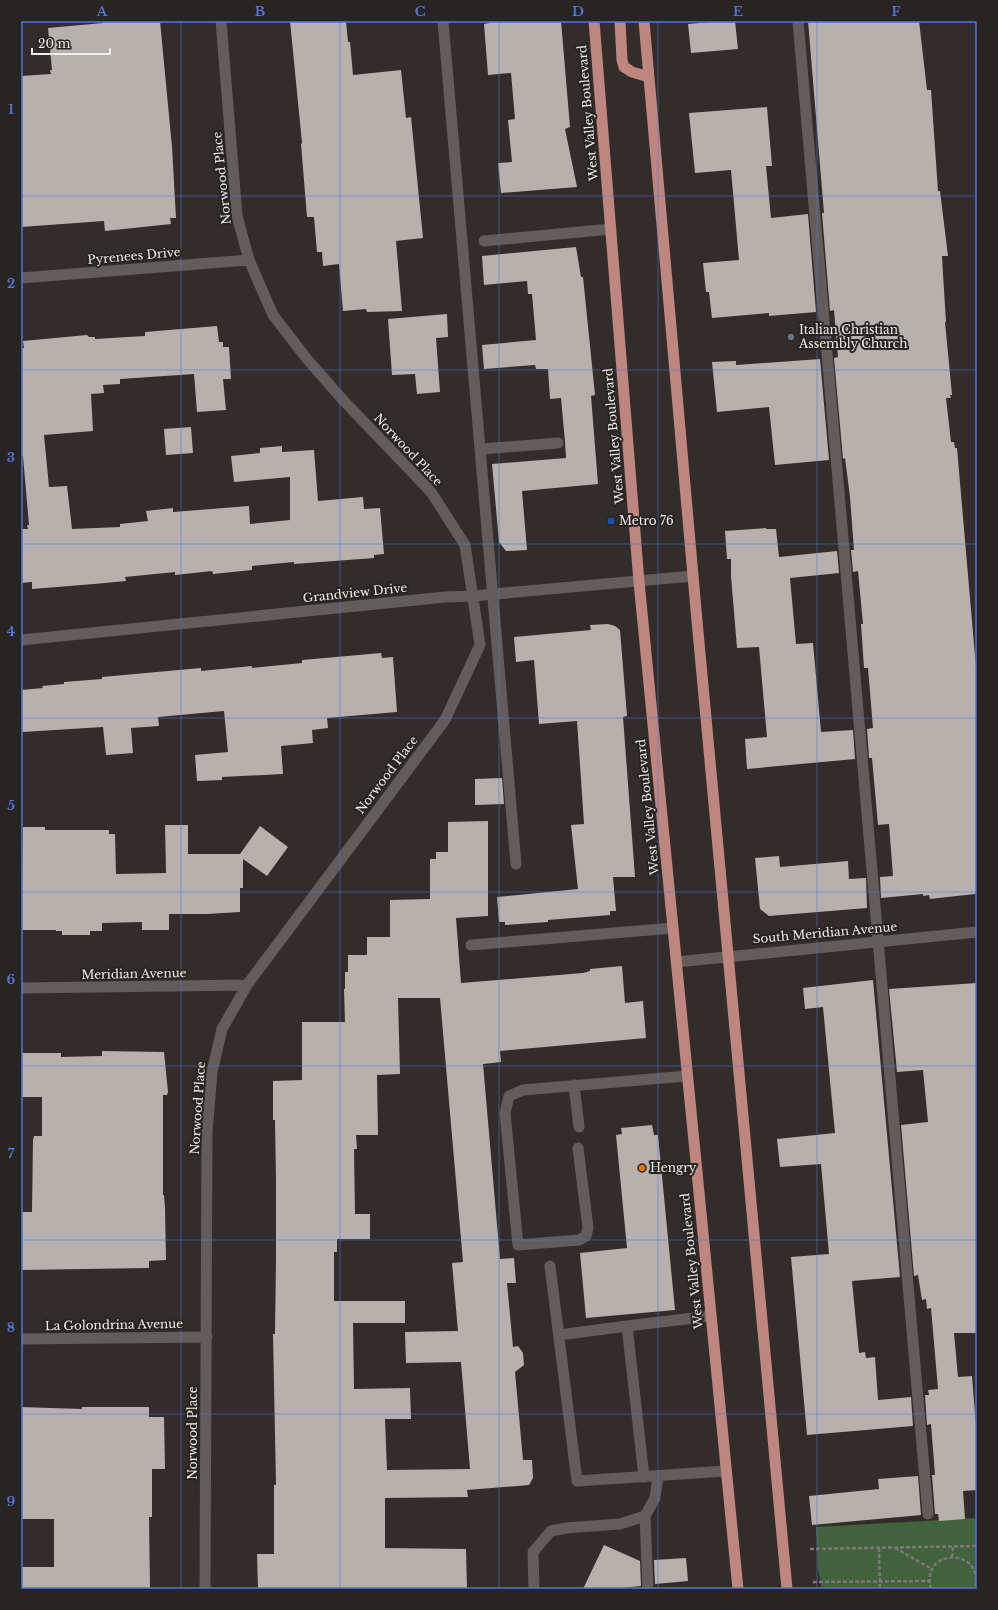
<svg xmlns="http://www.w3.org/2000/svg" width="998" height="1610" viewBox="0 0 998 1610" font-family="'Libre Baskerville',serif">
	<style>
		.green { fill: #40623d }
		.building { fill: #b6b1ad; fill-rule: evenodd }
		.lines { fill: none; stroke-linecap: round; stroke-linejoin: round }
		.path { stroke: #7d7876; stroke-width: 2.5; stroke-dasharray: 4 2; stroke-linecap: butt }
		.service { stroke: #625d5a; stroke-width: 11 }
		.minor { stroke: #625d5a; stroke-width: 11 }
		.primary { stroke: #be867f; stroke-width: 11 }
		.grid { fill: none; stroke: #5276dd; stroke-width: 1; stroke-opacity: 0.55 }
		.worship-dot { fill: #6b7280; stroke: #282421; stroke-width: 1.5 }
		.transit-dot { fill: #1a4fb4; stroke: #282421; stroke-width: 1.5 }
		.food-dot { fill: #e8710a; stroke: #282421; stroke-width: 1.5 }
		.labels { text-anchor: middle; stroke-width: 4; stroke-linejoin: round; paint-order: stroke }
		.street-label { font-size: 12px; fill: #f0edeb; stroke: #282421 }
		.poi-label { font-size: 12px; fill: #f0edeb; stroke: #282421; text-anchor: start }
		.neatline { fill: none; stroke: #5276dd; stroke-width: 1.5 }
		.grid-label { font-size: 13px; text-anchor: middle; font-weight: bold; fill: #5276dd }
	</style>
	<rect width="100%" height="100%" fill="#322d2a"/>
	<!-- green -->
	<path class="green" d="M977 1518V1589H822L818 1570 816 1527Z"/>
	<!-- building -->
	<path class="building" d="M103 21H160L172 147 176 218H170L171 224 105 231 104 221 21 227V76L51 74 50 70H52L48 28 103 23Z
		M290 21H346L348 42H350L353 75 401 70 406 118 411 117 423 238 396 241 402 311 367 312 366 309 343 311 339 264 323 266 322 252H317L314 217H307L301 144 302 143Z
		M489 21H561L570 127 565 129 577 187 501 193 498 163 512 162 508 120 515 119 511 73 488 75 484 24 489 23Z
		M724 21H735L738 49 691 53 688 24Z
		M808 21H919L927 90H931L938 191H940L948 256H942L943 274 946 322H945L952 395H950L951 398H946L951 442H954L955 448H957L977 679V893L975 894 930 899 929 895 923 896V894L881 898 880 877 893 876 889 824 878 825 872 758H869L867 729 873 728 868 668H864L861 624H863L858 571 853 572 851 550H854L850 497 845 458 843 459 834 358 838 357 834 310 830 311 822 213H824Z
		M767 107 772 166H766L771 218 808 214 816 312 769 316V313L712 318 709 292H706L703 263 739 260 731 170 695 173 689 113Z
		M576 247 581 277H583L595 395 591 396 598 484 522 491 527 550 506 551 499 542 492 464 566 458 565 442 561 398 550 399 548 369H536L535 365 484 369 482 345 536 340 532 294H528L527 281 484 285 482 256Z
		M447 314 448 337 436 338 440 392 417 394 415 374 392 375 388 319Z
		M217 326 219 342H223V347H229L231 379H223L226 410 197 412 194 374 120 379V384L103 385 104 393 91 394 93 431 44 435 49 487 67 486 72 529 120 527V524L148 521 146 511 173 508V512L249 506 250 524 290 520V477L234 482 231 456 260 453V448L282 446V452L314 450 318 501 363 497 364 509 380 508 384 554 374 555V558L294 564V562L252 566V570L213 574 212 571 175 575V572L125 577 126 581 94 584 32 589V582L21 583V529H28L27 525H29L23 456H21V348H24L23 341 87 335 89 337H95V339L145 336V332Z
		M820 359 829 460 775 465 769 407 717 412 712 362 736 361V365Z
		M191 427 193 453 166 455 164 429Z
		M766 528V529H776L779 557 837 551 839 573 790 578 796 644 813 643 821 732 853 730 855 759 747 769 745 739 767 737 759 647 737 648 731 576V559H727L725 531Z
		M608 624 615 626 620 630 627 716 623 717 635 877H613L616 911H610V915L548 920V922L505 925V922H499L497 897 578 889 571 825 584 824 577 721 539 724 534 660 516 662 514 637 591 630 590 625Z
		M381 653 382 658 393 657 397 712 327 718 328 728 312 730 313 743 281 746 283 774 222 777V780L197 781 195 755 228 752 224 711 158 717 159 726 131 728 133 753 106 755 103 727 23 732 22 730H21V690L43 688 42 686 64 684V682L102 679V677L201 668V671L252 666V668L302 663V660Z
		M502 778 504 804 475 805V779Z
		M488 821V916L456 918 461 983 583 973 590 971V969L622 966 625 1003 643 1001 646 1038 500 1051 501 1062 483 1064 500 1259 514 1258 516 1283H507L513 1347 518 1346 523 1353 524 1365 515 1372 523 1460H532L533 1478 529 1485 467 1490 468 1497 385 1498V1548L466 1549 467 1589H258L257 1554H274V1485H276L273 1334H275L276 1260V1180L275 1120H273V1081L302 1080V1022H345L344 989H345V972H348V955H367V937H390V900L430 899V859H436V852H448V822ZM398 998H440L463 1262 452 1263 458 1331 405 1332 406 1363 461 1362 470 1469 387 1470 385 1419H411L410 1388 354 1389 353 1323H405V1301H334V1252H337V1239H370V1214H355L354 1149H357L356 1135H378L377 1075 400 1074Z
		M165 825H188V854H240L260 826 288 847 267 876 243 859V888H240V912L207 914H169V930H142V922L102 923V931H90V935H62V931H56V930H21L23 827H45V830H109V834H115L116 874 166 873Z
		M779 856 780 867 848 861 849 879 866 878 867 908 769 916 760 909 755 858Z
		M873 980 900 1277 852 1281 859 1353 865 1352 866 1358 875 1357 878 1400 911 1397 913 1426 807 1435 791 1257 829 1254 821 1164 780 1167 777 1139 835 1133 823 1007 805 1009 803 988Z
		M977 983V1333H954L958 1377 972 1376 977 1439V1490L963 1491 965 1519 939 1521 938 1514H935L932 1475H935L931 1424 927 1425 925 1395H929L928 1390 938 1389 931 1308 927 1309 926 1299 922 1300 918 1275 914 1276 901 1125 928 1122 923 1070 897 1072 889 989Z
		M102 1051 164 1052 168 1092 167 1095H163V1195H164L165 1208 166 1260 149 1261V1268L21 1270V1212H32L33 1140 34 1136H42V1097H21V1053H61V1057L102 1056Z
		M652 1125 654 1135H658L675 1310 586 1318 580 1253 627 1248 616 1135 622 1134 621 1128Z
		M21 1407 82 1409V1407H149V1417H164L165 1469H152V1517H149L150 1589H21V1567H54V1519H21Z
		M918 1476 921 1515 812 1525 809 1496 879 1489 878 1479Z
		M604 1545 640 1561 641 1586 622 1588V1589H583Z
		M686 1558 688 1581 655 1584 654 1560Z"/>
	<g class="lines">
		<!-- path -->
		<path class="path" d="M879 1548 880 1589
			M895 1548 932 1569
			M810 1549 977 1546
			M952 1557 953 1546
			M813 1582 929 1581
			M931 1589C919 1548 985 1546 975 1589"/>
		<!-- service -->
		<path class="service" d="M443 21 516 864
			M798 21 928 1514
			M484 241 611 229
			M481 449 558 443
			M574 1085 579 1127
			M578 1148 588 1228 586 1236 579 1240 518 1245 505 1113 509 1096 523 1090 687 1076
			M550 1266 577 1481 726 1471
			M559 1335 627 1326
			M644 1477 627 1326 711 1316
			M645 1516 648 1589
			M534 1589 533 1552 551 1531 566 1528 620 1524 645 1516 655 1498 658 1477"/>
		<!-- minor -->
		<path class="minor" d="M21 278 249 260
			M21 640 445 597 473 596 693 576
			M471 945 673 928
			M676 962 977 932
			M21 988 247 985
			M21 1339 207 1337
			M205 1589 207 1132 212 1072 222 1029 247 985 445 720 480 645 465 545 431 492 342 399 307 359 273 315 249 260 237 216 221 21"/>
		<!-- primary -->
		<path class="primary" d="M594 21 639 582 738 1589
			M620 21 622 60 624 67 632 72 649 77
			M644 21 697 621 787 1589"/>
	</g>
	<!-- grid -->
	<path class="grid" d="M181 21V1589M340 21V1589M499 21V1589M658 21V1589M817 21V1589M21 196H977M21 370H977M21 544H977M21 718H977M21 892H977M21 1066H977M21 1240H977M21 1414H977"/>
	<!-- markers -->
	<circle class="worship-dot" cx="791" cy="337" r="4"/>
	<rect class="transit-dot" x="607" y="517" width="8" height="8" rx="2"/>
	<circle class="food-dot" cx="642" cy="1168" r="4"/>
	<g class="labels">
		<!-- street labels -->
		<g class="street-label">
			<text transform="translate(588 113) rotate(-95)" y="4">West Valley Boulevard</text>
			<text transform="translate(222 178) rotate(-96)" y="4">Norwood Place</text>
			<text transform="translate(134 256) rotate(-5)" y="4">Pyrenees Drive</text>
			<text transform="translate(614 436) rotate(-95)" y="4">West Valley Boulevard</text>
			<text transform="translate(408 450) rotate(47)" y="4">Norwood Place</text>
			<text transform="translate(355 593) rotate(-6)" y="4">Grandview Drive</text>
			<text transform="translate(387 775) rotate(-53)" y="4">Norwood Place</text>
			<text transform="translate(648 807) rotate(-96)" y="4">West Valley Boulevard</text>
			<text transform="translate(825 933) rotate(-5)" y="4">South Meridian Avenue</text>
			<text transform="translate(134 974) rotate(-1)" y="4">Meridian Avenue</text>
			<text transform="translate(198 1108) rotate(-86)" y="4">Norwood Place</text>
			<text transform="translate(692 1261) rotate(-96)" y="4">West Valley Boulevard</text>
			<text transform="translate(114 1325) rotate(-1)" y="4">La Golondrina Avenue</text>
			<text transform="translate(193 1433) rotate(-90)" y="4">Norwood Place</text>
		</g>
		<!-- poi labels -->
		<g class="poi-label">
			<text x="799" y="334">Italian Christian<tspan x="799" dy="14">Assembly Church</tspan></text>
			<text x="619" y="525">Metro 76</text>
			<text x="650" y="1172">Hengry</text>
		</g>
	</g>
	<!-- border -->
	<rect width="998" height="1610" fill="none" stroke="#282421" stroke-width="44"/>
	<!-- scale -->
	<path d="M32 48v6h78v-6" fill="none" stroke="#f0edeb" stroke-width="2"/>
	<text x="38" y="48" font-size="12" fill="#f0edeb" stroke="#282421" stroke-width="3" paint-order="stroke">20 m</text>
	<rect x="22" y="22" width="954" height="1566" class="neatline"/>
	<g class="grid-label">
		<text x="102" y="16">A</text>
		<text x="260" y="16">B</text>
		<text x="420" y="16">C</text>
		<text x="578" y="16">D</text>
		<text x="738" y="16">E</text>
		<text x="896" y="16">F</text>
		<text x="11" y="114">1</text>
		<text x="11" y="288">2</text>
		<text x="11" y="462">3</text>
		<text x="11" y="636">4</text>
		<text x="11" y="810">5</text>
		<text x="11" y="984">6</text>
		<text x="11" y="1158">7</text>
		<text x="11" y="1332">8</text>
		<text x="11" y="1506">9</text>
	</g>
</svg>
